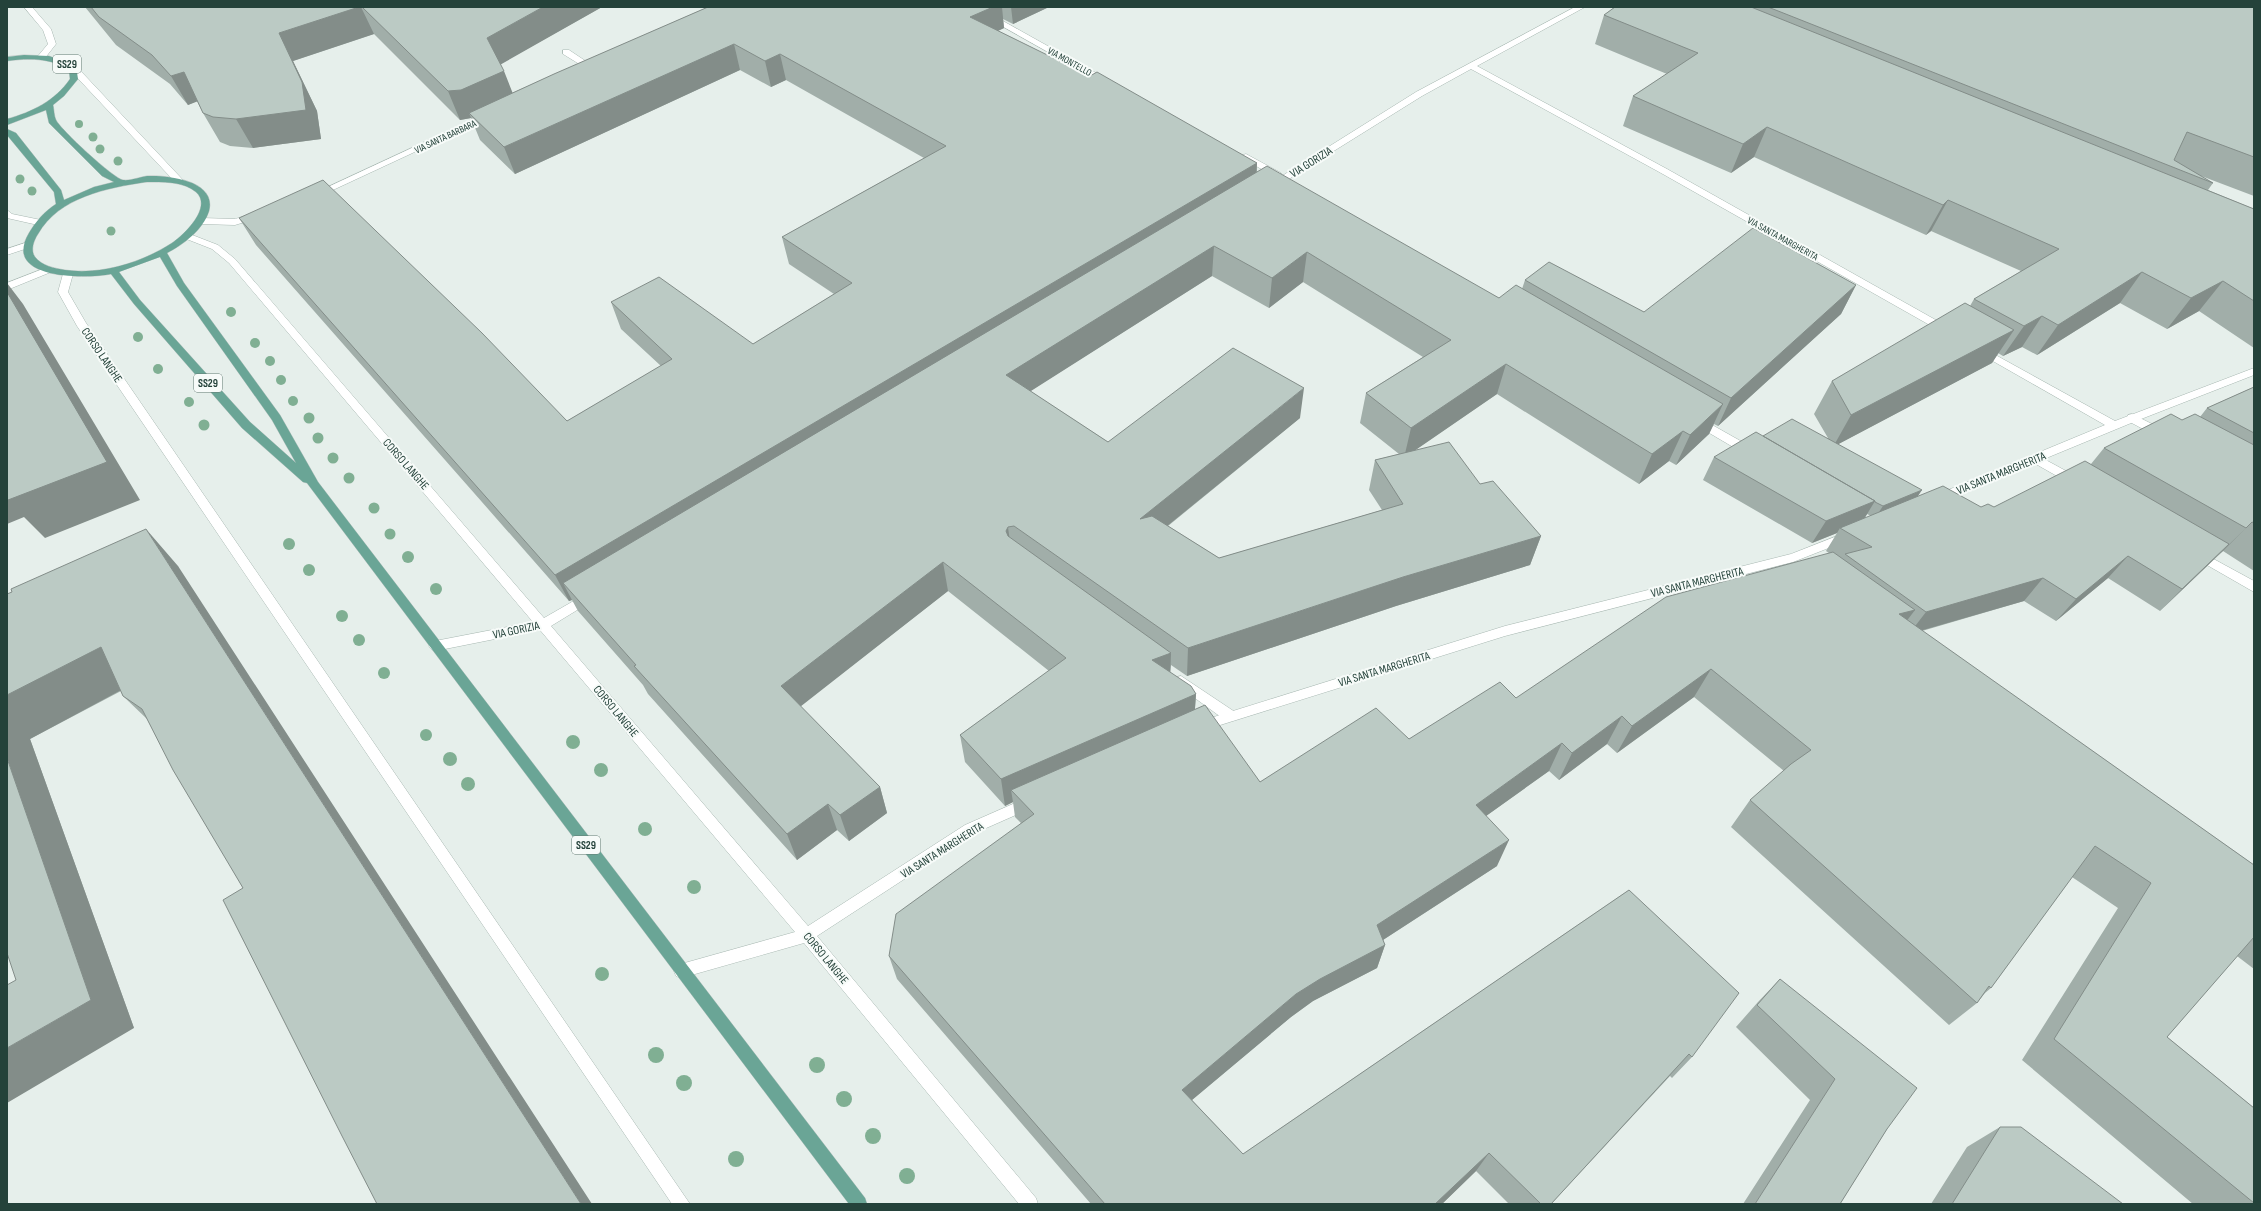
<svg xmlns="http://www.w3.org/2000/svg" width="2261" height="1211" viewBox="0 0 2261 1211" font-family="'Sofia Sans Condensed',sans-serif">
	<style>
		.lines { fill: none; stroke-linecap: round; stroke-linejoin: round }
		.service-casing { stroke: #a8b8b2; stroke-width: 1 }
		.pedestrian-casing { stroke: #a8b8b2; stroke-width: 1 }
		.minor-casing { stroke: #a8b8b2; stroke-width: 1 }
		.primary-casing { stroke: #c2cac8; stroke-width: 1 }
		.service { fill: #fff; fill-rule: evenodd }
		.pedestrian { fill: #fff; fill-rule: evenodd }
		.minor { fill: #fff; fill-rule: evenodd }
		.primary { fill: #6aa596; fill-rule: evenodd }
		.tree { fill: #80af93 }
		.wall { fill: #a1aea9; fill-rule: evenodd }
		.shaded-wall { fill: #838d89 }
		.building { fill: #bbcac4; stroke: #838d89 }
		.labels { text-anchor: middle; stroke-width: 4; stroke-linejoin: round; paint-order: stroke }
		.far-street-label { font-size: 10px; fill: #24423a; stroke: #f7fbf9 }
		.shield { fill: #f7fbf9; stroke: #637a73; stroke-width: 1 }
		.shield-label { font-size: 11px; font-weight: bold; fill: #24423a }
		.street-label { font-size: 12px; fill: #24423a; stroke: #f7fbf9 }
	</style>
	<rect width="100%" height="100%" fill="#e6efeb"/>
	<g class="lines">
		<defs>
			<path id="service" d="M1181 676 1235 712 1236 716 1235 720 1230 721 1225 720 1177 685 1175 681 1177 677Z"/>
			<path id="pedestrian" d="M563 50H569L596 68 589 70 563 54Z
				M2132 414 2166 431 2167 434 2166 437H2158L2128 421 2127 418 2128 415Z"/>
			<path id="minor" d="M24 7H32L51 29 56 44 45 58 38 56 48 44 43 30Z
				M968 7H978L1112 82 1105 84Z
				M1575 7H1585L1477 66 1667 169 1950 328V332H1942L1661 173 1471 69 1422 96 1276 187 1273 188 1269 185 1279 177H1275L1239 156 1246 154 1281 173 1282 176 1416 92Z
				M70 66H76L182 179V183H176L70 70Z
				M485 114 492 116 320 196H314L313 194Z
				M7 210 12 214 41 220 43 222 38 225 7 218Z
				M255 213 258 214V218L235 225 201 224 196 221 201 218 235 219Z
				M187 233 218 245 235 259 544 618 584 595H592L594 598 592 601 551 626 808 926 965 825 1024 799 1029 797 1034 799 1036 803 1034 807 975 833 817 936 1036 1198 1038 1204H1019L804 943 681 978 676 976 674 971 676 966 681 964 795 932 540 630 435 651 431 649 429 646 431 643 435 641 533 622 229 263 212 249 184 238 182 236Z
				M28 242 33 245 31 247 7 255V249Z
				M48 267 51 268V272L7 290V283Z
				M68 271 73 274 68 292 86 323 690 1204H672L77 326 58 292 63 274Z
				M1981 347 2115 421 2254 368V375L2136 421 2044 459 2079 478 2081 481 2079 484H2071L2034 463 1940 502 1936 501 1934 498 1936 495 2105 425 1977 352V348Z
				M1698 417 1753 448 1754 451 1753 454H1745L1694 424 1693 421 1694 418Z
				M1845 533 1851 537 1849 540 1793 562 1505 636 1201 731 1196 730 1195 726 1196 722 1201 721 1505 626 1791 554Z
				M2197 550 2254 581V592L2193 557 2191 554 2193 551Z"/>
			<path id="primary" d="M24 55 49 56 76 66 78 79 64 96 53 105C54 109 54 116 56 120 60 129 114 179 123 180 130 181 140 177 147 176 167 175 217 180 209 211 203 230 184 244 167 253L184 283 280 415 318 482 865 1198 867 1204H849L307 483 303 482 242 428 134 304 111 274C86 279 1 280 29 233 36 221 44 212 56 204L54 192 7 135V129L16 133 61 190 64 200 94 187 114 182 102 176 49 123 46 110 7 125V119C32 112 55 101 70 79L69 69C49 58 29 58 7 61V57ZM146 182C162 182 183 181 196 192 213 207 184 235 172 243 141 263 101 275 65 270 54 268 42 266 35 257 30 250 34 240 38 234 59 197 107 188 146 182ZM160 257 177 286 272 420 296 463 250 422 140 300 119 272Z"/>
		</defs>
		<!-- service casing -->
		<use href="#service" class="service-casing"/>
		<!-- pedestrian casing -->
		<use href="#pedestrian" class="pedestrian-casing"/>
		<!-- minor casing -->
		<use href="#minor" class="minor-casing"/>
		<!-- primary casing -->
		<use href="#primary" class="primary-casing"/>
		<!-- service -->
		<use href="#service" class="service"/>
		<!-- pedestrian -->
		<use href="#pedestrian" class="pedestrian"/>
		<!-- minor -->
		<use href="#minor" class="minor"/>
		<!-- primary -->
		<use href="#primary" class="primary"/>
	</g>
	<!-- trees -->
	<g class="tree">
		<circle cx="79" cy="124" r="4"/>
		<circle cx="93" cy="137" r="4.5"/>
		<circle cx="100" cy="149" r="4.5"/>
		<circle cx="118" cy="161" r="4.5"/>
		<circle cx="20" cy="179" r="4.5"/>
		<circle cx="32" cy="191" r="4.5"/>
		<circle cx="111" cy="231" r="4.5"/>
		<circle cx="231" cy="312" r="5"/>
		<circle cx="138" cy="337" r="5"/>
		<circle cx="255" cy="343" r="5"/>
		<circle cx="270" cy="361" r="5"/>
		<circle cx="158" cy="369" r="5"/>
		<circle cx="281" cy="380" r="5"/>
		<circle cx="293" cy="401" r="5"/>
		<circle cx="189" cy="402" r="5"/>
		<circle cx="309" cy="418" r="5.5"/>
		<circle cx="204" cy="425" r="5.5"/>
		<circle cx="318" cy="438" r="5.5"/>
		<circle cx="333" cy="458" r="5.5"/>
		<circle cx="349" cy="478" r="5.5"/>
		<circle cx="374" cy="508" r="5.5"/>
		<circle cx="390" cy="534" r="5.5"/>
		<circle cx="289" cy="544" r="6"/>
		<circle cx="408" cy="557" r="6"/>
		<circle cx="309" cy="570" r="6"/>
		<circle cx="436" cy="589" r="6"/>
		<circle cx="342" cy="616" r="6"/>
		<circle cx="359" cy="640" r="6"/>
		<circle cx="384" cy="673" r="6"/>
		<circle cx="426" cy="735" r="6"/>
		<circle cx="573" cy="742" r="7"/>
		<circle cx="450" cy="759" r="7"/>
		<circle cx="601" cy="770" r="7"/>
		<circle cx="468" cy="784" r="7"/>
		<circle cx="645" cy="829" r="7"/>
		<circle cx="694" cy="887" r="7"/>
		<circle cx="602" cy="974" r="7"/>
		<circle cx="656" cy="1055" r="8"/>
		<circle cx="817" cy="1065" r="8"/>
		<circle cx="684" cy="1083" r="8"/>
		<circle cx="844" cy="1099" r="8"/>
		<circle cx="873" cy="1136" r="8"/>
		<circle cx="736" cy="1159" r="8"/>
		<circle cx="907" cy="1176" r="8"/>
	</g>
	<!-- wall -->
	<path class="wall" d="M85 7H602L500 64 512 93 708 7H1049L1013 24 1003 19 1004 28 998 31 1257 163V172L1499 298 1522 289 1525 280 1644 312 1856 285 1841 314 1718 426 1714 424 1709 434 1676 465 1669 461 1639 484 1497 394 1415 450 1480 484 1541 536 1530 565 1396 606 1187 676 1171 665 1170 672 1196 694 1195 709 1260 782 1409 739 1516 698 1829 553 1826 551 1837 533 1812 543 1703 480 1714 457 1763 436 1828 438 1814 414 1832 381 1970 306 1974 299 2021 271 1931 231 1926 235 1754 157 1731 173 1623 126 1633 96 1667 74 1595 44 1604 15 1615 7H2254V196L2196 174 2213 183 2208 190 2254 209V348L2199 311 2167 329 2120 303 2037 355 2022 347 2003 356 1998 353 1992 363 1838 444 1918 496 1981 507H1994L2091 464 2104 448 2182 420 2200 417 2207 408 2254 387V571L2223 551 2160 611 2108 578 2056 621 2024 601 1922 631 2254 865V969L2237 956 2167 1037 2254 1108V1204H2193L2022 1060 2118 908 2072 877 1991 988 1985 993 1977 1003 1949 1025 1731 827 1750 800 1784 771 1694 697 1617 753 1607 744 1559 780 1549 771 1486 816 1497 866 1383 940 1385 945 1377 968 1313 1001 1291 1017 1192 1100 1243 1154 1629 890 1692 1057 1672 1078 1670 1076 1551 1204H1509L1476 1171 1442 1204H1091L897 979 889 956 1021 823 1015 817 1013 802 1005 806 965 762 960 735 1049 671 948 591 800 706 880 787 887 813 849 841 837 830 797 860 648 694 643 685 578 611 572 600 569 601 256 245 239 218 567 421 661 366 621 329 611 302 753 344 834 294 789 264 782 237 924 158 786 80 771 87 740 70 515 174 480 140 471 118 460 120 374 34 293 61 317 111 321 139 253 148 230 146 220 142 203 113 197 101 188 105 170 84 116 45ZM1212 276 1269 308 1303 282 1423 357 1366 393 1360 423 1399 454 1375 460 1369 490 1382 510 1219 558 1168 526 1300 418 1108 442 1030 391ZM1867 514 1871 516 1864 519Z
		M178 566 243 888 147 719 123 696 121 691 30 739 134 1028 16 980 7 594Z
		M1780 979 1887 1129 1840 1204H1743L1810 1100 1736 1027 1758 1002Z
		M2000 1127 2123 1204H1931L1967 1147Z"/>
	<!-- shaded-wall -->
	<path class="shaded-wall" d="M359 7H361L374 34 293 61 317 111 321 139 253 148 236 119 279 33Z
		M543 7H602L498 66 487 38Z
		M993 7H1002L1004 28 972 43 970 17Z
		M1011 7H1049L1013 24Z
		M734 44 740 70 515 174 504 147Z
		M780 54 786 80 771 87 765 61Z
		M504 71 515 99 469 113 471 118 460 120 448 91Z
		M184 72 201 100 188 105 171 76Z
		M1767 127 1754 157 1731 173 1743 144Z
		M1257 163 1255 190 563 583 572 600 569 601 555 575Z
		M1948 200 1931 231 1926 235 1943 205Z
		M1214 246 1212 276 1009 405 1006 375Z
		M1307 252 1303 282 1269 308 1272 278Z
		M2142 272 2120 303 2037 355 2058 325Z
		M7 281V283L23 304 140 500 45 538 24 517 7 524Z
		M2223 281 2199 311 2167 329 2191 298Z
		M1856 285 1841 314 1718 426 1731 398Z
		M2042 316 2022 347 2003 356 2024 326Z
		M2014 330 1992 363 1833 447 1851 415Z
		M1506 364 1497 394 1404 458 1411 428Z
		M1304 388 1300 418 1140 548V519Z
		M1723 404 1709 434 1676 465 1690 435Z
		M1683 431 1669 461 1639 484 1652 454Z
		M1922 490 1914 502 1875 518 1883 506Z
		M1875 501 1861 524 1840 528 1837 533 1812 543 1826 521Z
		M2252 522 2223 551 2216 557 2246 528Z
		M1008 527 1012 557 1006 531Z
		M146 529 178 566 592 1204H581Z
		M1541 536 1530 565 1396 606 1187 676 1188 648 1403 577Z
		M2229 544 2207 566 2160 611 2182 589Z
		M2128 556 2108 578 2056 621 2076 599Z
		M943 562 948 591 791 714 781 686Z
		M2043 578 2024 601 1909 634 1926 612Z
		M1915 610 1893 639 1899 614Z
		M101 647 136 682 30 739 134 1028 7 1103V1048L91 1000 7 758V695Z
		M1171 653 1170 682 1152 660Z
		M1711 669 1694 697 1617 753 1632 726Z
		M1196 694 1194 721 1011 790 1013 802 1005 806 1001 779Z
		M1622 716 1607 744 1559 780 1572 753Z
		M1562 743 1549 771 1465 831 1476 805Z
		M880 787 887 813 849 841 840 815Z
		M828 804 837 830 797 860 787 834Z
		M1509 840 1497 866 1369 949 1377 925Z
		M1385 945 1377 968 1313 1001 1291 1017 1180 1110 1182 1090 1296 994 1320 979Z
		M1489 1153 1476 1171 1442 1204H1435Z"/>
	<!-- building -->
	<path class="building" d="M91 7H359L279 33 302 82 306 110 236 119 213 117 203 113 184 72 171 76 152 55 99 17Z
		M362 7H543L487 38 504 71 461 90 448 91Z
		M708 7H993L970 17 1090 76 1097 72 1257 163 555 575 239 218 323 180 482 333 567 421 672 359 611 302 659 277 753 344 852 283 782 237 946 146 780 54 765 61 734 44 504 147 469 113 554 74Z
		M1615 7H1751L2254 209V301L2223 281 2191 298 2142 272 2058 325 2042 316 2024 326 1974 299 2059 249 1948 200 1943 205 1767 127 1743 144 1633 96 1698 53 1604 15Z
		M1768 7H2254V157L2187 132 2174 160 2213 183Z
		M1267 166 1499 298 1516 285 1723 404 1690 435 1683 431 1652 454 1506 364 1411 428 1366 393 1451 340 1307 252 1272 278 1214 246 1006 375 1108 442 1233 348 1304 388 1140 519 1152 516 1219 558 1403 504 1375 460 1449 442 1480 484 1493 481 1541 536 1403 577 1188 648 1014 526 1008 527 1006 531 1008 536 1171 653 1152 660 1191 686 1196 694 1001 779 960 735 1066 658 943 562 781 686 880 787 840 815 828 804 787 834 634 666 636 665 563 583Z
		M1753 228 1856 285 1731 398 1525 280 1549 262 1644 312Z
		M7 292 107 462 8 500 7 499Z
		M1965 303 2014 330 1851 415 1832 381Z
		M2254 387V433L2207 408Z
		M2171 414 2182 420 2195 414 2254 445V523L2252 522 2246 528 2104 448Z
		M1792 419 1922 490 1883 506 1875 502V501L1763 436Z
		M1756 432 1875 501 1826 521 1714 457Z
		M2085 461 2229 544 2182 589 2128 556 2076 599 2043 578 1926 612 1845 554 1872 547 1840 528 1943 486 1981 507 1988 504 1994 507Z
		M146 529 581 1204H377L342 1136 223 900 243 888 173 770 142 709 123 696 101 647 7 695V594L12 592 11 589Z
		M1833 552 1915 610 1899 614 2254 865V937L2167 1037 2254 1108V1203L2054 1039 2151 883 2095 846 1991 988 1989 986 1977 1003 1750 800 1791 764 1811 750 1711 669 1632 726 1622 716 1572 753 1562 743 1476 805 1509 840 1377 925 1385 945 1320 979 1296 994 1182 1090 1243 1154 1629 890 1739 993 1692 1057 1689 1054 1551 1204H1541L1489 1153 1435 1204H1105L889 956 896 914 1034 814 1011 790 1205 705 1260 782 1376 708 1409 739 1500 682 1516 698 1666 597Z
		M7 758 91 1000 7 1048V985L16 980 7 953Z
		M1780 979 1917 1088 1887 1129 1840 1204H1755L1835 1079 1757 1005Z
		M2000 1127H2021L2123 1204H1952Z"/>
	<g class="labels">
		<!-- far-street labels -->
		<g class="far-street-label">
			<text transform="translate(1070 61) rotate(29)" y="4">VIA MONTELLO</text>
			<text transform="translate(445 136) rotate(-25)" y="4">VIA SANTA BARBARA</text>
			<text transform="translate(1783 238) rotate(29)" y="4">VIA SANTA MARGHERITA</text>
		</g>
		<!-- shield labels -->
		<g class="shield">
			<rect x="53" y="55" width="28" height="18" rx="3"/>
			<rect x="194" y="374" width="28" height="18" rx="3"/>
			<rect x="572" y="836" width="28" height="18" rx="3"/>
		</g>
		<g class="shield-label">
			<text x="67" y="68">SS29</text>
			<text x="208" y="387">SS29</text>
			<text x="586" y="849">SS29</text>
		</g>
		<!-- street labels -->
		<g class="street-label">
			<text transform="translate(1311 162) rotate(-32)" y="4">VIA GORIZIA</text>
			<text transform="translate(102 355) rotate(56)" y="4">CORSO LANGHE</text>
			<text transform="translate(406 464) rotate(49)" y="4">CORSO LANGHE</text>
			<text transform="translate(2001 473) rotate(-22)" y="4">VIA SANTA MARGHERITA</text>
			<text transform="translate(1697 582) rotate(-14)" y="4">VIA SANTA MARGHERITA</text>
			<text transform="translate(516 630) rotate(-12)" y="4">VIA GORIZIA</text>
			<text transform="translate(1384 669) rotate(-17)" y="4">VIA SANTA MARGHERITA</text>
			<text transform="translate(616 711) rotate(50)" y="4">CORSO LANGHE</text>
			<text transform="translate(942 850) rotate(-32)" y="4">VIA SANTA MARGHERITA</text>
			<text transform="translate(826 958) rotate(50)" y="4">CORSO LANGHE</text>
		</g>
	</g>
	<!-- border -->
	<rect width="2261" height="1211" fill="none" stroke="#24423a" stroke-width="16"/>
</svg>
